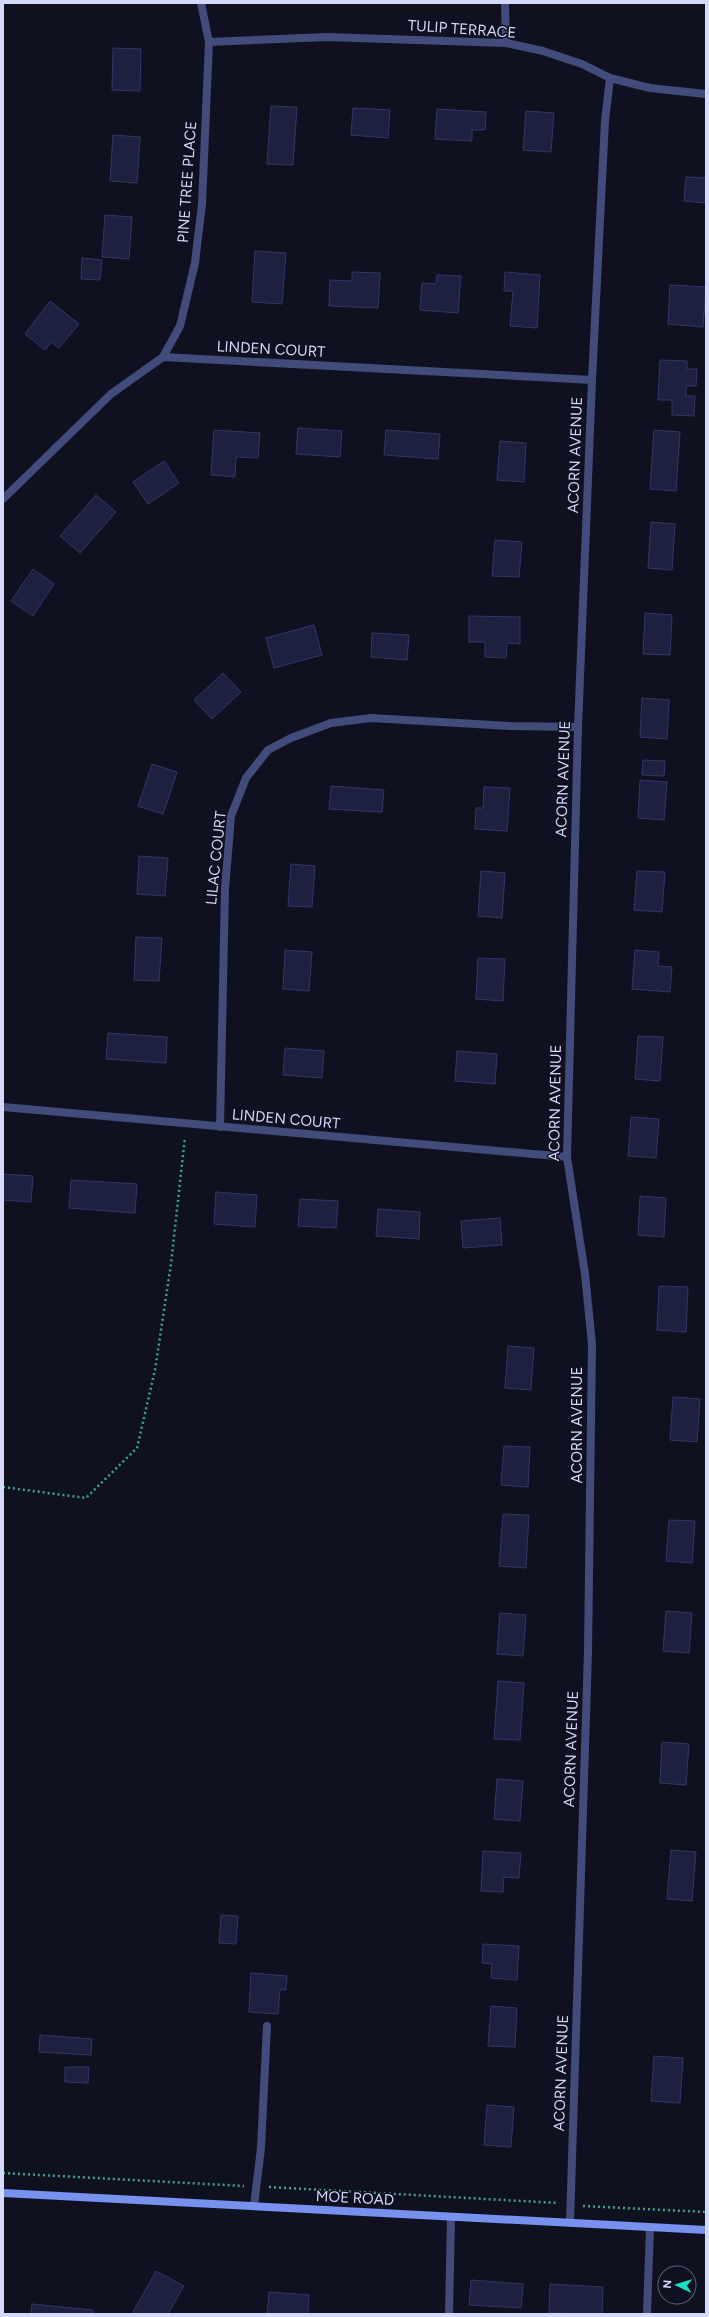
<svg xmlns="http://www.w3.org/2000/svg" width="709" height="2317" viewBox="0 0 709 2317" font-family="Figtree,sans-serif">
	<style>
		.building { fill: #1e203f; stroke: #333668 }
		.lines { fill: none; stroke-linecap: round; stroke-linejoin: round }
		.path { stroke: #3da686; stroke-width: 2.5; stroke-dasharray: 2 3; stroke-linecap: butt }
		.lane { stroke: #414c7a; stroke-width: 8 }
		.street { stroke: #414c7a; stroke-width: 8 }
		.secondary { stroke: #7791ee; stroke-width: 8 }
		.labels { text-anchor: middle; stroke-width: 3; stroke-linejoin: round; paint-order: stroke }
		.street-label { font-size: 15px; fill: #d5d9fa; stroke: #101120 }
	</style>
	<rect width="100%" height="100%" fill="#101120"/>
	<!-- building -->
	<path class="building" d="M113 48 141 49 140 91 112 90Z
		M271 106 297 107 293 165 267 164Z
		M353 108 390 110 388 138 351 135Z
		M437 109 486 112 485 130H472V141L435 139Z
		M526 111 554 113 551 152 523 150Z
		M113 135 140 137 137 183 110 181Z
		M686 177 706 178V203L684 201Z
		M105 215 132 217 129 259 102 257Z
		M255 251 286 253 282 304 252 302Z
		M82 258 102 260 100 280 81 279Z
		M352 272 380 273 378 308 329 306 330 280 352 281Z
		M505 272 540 275 537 328 510 326 513 291H504Z
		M437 275 461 276 458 313 420 310 422 283 436 284Z
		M670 285 706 287 703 327 668 324Z
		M50 301 79 324 59 348 51 342 45 350 25 334Z
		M660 360 687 361V369H697L696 386H686V396H695L694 416 672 415V400H658Z
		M298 428 342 431 340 457 296 454Z
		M214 430 260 433 258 458 236 457 235 477 211 475Z
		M386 430 440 434 438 459 384 455Z
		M654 430 680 432 676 491 650 489Z
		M500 441 526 443 524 482 497 480Z
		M164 461 179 483 148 504 133 482Z
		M96 495 116 512 80 553 60 536Z
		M651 522 675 524 672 570 648 568Z
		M495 540 522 542 519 577 492 576Z
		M33 569 54 584 33 616 11 601Z
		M645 613 672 615 670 655 643 654Z
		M469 616 520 617V644L507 643 506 658 485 657V642H469Z
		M314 625 322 655 274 668 266 638Z
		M372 633 409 635 407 660 371 657Z
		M223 673 241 692 212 719 194 700Z
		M642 698 669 700 667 739 640 737Z
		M643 760 665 761 664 776 642 775Z
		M152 764 177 772 163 814 138 806Z
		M640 780 667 782 664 820 638 818Z
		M331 786 384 790 382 812 329 809Z
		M484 787 510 788 507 831 475 829 476 808H483Z
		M139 856 168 858 165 896 137 894Z
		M291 864 315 866 312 907 288 906Z
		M481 871 505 873 502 918 478 916Z
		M637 871 665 872 662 912 634 910Z
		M136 937 162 938 159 981 134 980Z
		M285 950 312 952 309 991 283 989Z
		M635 950 659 952 658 966 672 967 670 992 632 989Z
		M478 958 505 959 503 1001 476 999Z
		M108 1033 167 1037 166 1063 106 1059Z
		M638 1036 663 1037 660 1081 635 1079Z
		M285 1048 324 1051 322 1078 283 1075Z
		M457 1051 497 1054 495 1084 455 1081Z
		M631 1117 659 1119 656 1158 628 1156Z
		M3 1174 33 1176 31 1202 3 1200Z
		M71 1180 137 1184 135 1213 69 1208Z
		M216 1192 257 1195 255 1227 214 1224Z
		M640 1196 666 1198 664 1237 638 1235Z
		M300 1199 338 1201 336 1228 298 1226Z
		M378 1209 420 1212 419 1239 376 1236Z
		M500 1218 502 1245 463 1248 461 1221Z
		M659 1286 688 1287 686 1332 657 1330Z
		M508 1346 534 1348 531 1390 505 1388Z
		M673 1397 700 1399 697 1442 670 1440Z
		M504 1446 530 1447 528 1487 501 1485Z
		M503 1514 529 1515 526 1568 499 1566Z
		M669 1520 695 1521 692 1563 666 1561Z
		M666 1611 692 1613 689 1653 663 1651Z
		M500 1613 526 1615 523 1656 497 1654Z
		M498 1681 524 1683 520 1740 494 1739Z
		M662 1742 689 1744 686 1785 660 1783Z
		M497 1779 523 1781 520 1821 494 1819Z
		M671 1850 696 1852 692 1901 667 1899Z
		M483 1851 521 1853 519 1878 504 1877 503 1892 481 1891Z
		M221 1915 238 1916 236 1944 219 1943Z
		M483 1944 519 1946 517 1980 491 1978 492 1964 482 1963Z
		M251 1973 287 1976 286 1990H280L278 2014 249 2012Z
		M491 2006 517 2008 515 2047 488 2046Z
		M40 2035 92 2039 91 2055 39 2052Z
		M654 2056 683 2058 680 2103 651 2101Z
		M65 2067H89L88 2083 65 2082Z
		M487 2105 514 2107 511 2147 484 2145Z
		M156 2271 184 2286 168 2314H132Z
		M471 2280 523 2284 521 2308 469 2305Z
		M550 2284 603 2287 602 2314 549 2313Z
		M269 2292 309 2295 308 2314H267Z
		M32 2304 93 2310V2314H31Z"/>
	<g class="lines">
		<!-- path -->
		<path class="path" d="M3 1487 86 1498 137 1448 155 1370 171 1264 185 1137
			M3 2173 244 2186
			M269 2187 558 2203
			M583 2206 706 2212"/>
		<!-- lane -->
		<path class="lane" d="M254 2206 261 2148 267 2026
			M449 2314 451 2217"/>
		<!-- street -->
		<path class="street" d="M505 3 506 43
			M209 42 327 37 506 43 543 51 582 64 610 78 650 88 706 94
			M163 357 180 326 195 263 202 204 209 42 201 3
			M3 499 111 394 163 357 592 380
			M3 1107 567 1157
			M220 1127 225 889 231 816 246 778 268 750 291 738 331 723 371 718 510 726 578 727
			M570 2223 588 1652 592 1344 585 1274 567 1157 578 727 592 380 605 121 610 78
			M647 2314 650 2228"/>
		<!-- secondary -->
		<path class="secondary" d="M3 2193 706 2230"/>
	</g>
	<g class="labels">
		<!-- street labels -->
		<g class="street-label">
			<text transform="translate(462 29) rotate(4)" y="5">TULIP TERRACE</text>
			<text transform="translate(187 182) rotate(-86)" y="5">PINE TREE PLACE</text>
			<text transform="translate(271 349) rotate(3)" y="5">LINDEN COURT</text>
			<text transform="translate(575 455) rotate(-88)" y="5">ACORN AVENUE</text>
			<text transform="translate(563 779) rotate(-88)" y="5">ACORN AVENUE</text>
			<text transform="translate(216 858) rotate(-84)" y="5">LILAC COURT</text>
			<text transform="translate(555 1103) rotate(-89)" y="5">ACORN AVENUE</text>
			<text transform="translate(286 1119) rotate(5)" y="5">LINDEN COURT</text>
			<text transform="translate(577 1425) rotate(-90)" y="5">ACORN AVENUE</text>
			<text transform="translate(571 1749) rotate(-88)" y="5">ACORN AVENUE</text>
			<text transform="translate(561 2073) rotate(-88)" y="5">ACORN AVENUE</text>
			<text transform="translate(355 2198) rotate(3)" y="5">MOE ROAD</text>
		</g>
	</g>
	<!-- border -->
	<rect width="709" height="2317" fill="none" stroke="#d5d9fa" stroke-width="8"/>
	<!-- north arrow -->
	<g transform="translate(677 2285) rotate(274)"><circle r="19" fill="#101120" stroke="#5f6177"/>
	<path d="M0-3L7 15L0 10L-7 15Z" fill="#1bdfc3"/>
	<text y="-6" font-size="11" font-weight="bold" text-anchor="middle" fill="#d5d9fa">N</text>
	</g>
</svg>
